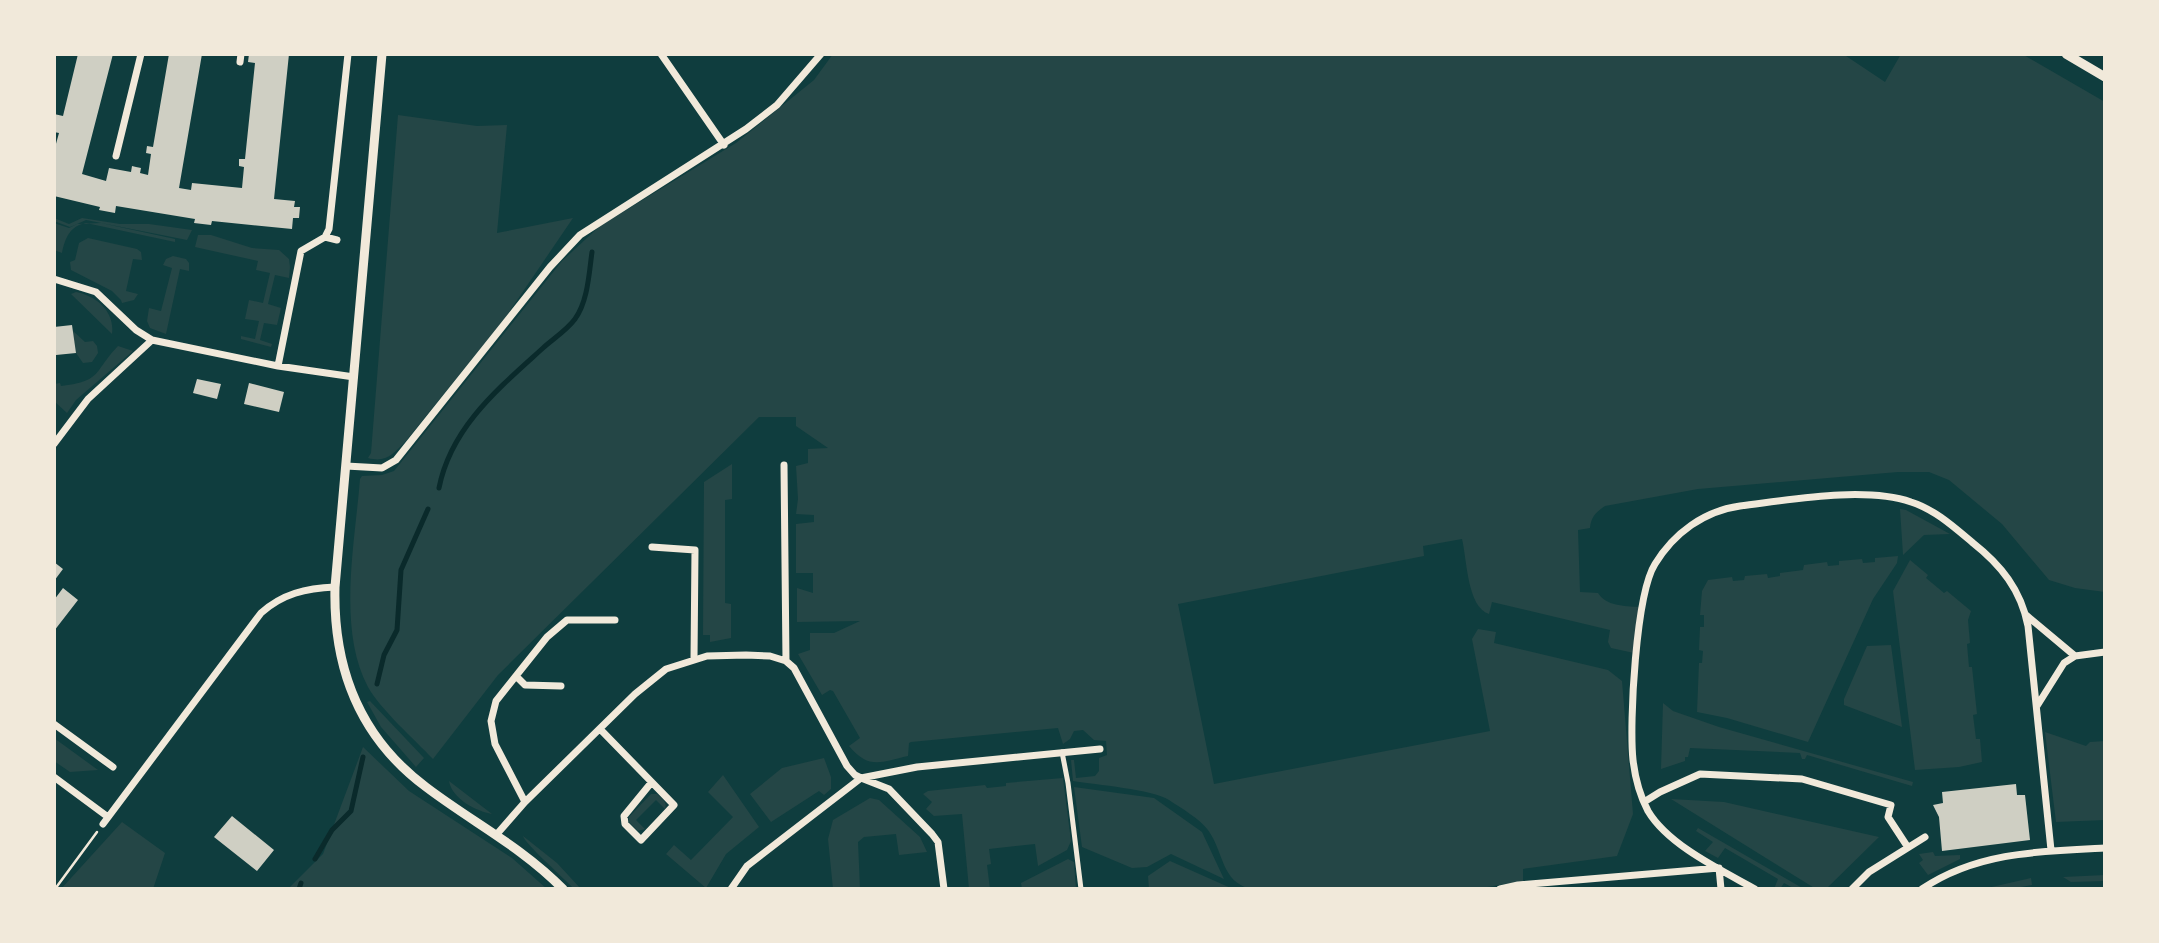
<svg xmlns="http://www.w3.org/2000/svg" width="2159" height="943" viewBox="0 0 2159 943" font-family="Barlow,sans-serif">
	<style>
		.green { fill: #244646 }
		.lines { fill: none; stroke-linecap: round; stroke-linejoin: round }
		.stream { stroke: #0a2a2b; stroke-width: 5 }
		.building { fill: #cfcfc3 }
		.path { stroke: #f1e9da; stroke-width: 2.5 }
		.pedestrian { stroke: #f1e9da; stroke-width: 5 }
		.minor { stroke: #f1e9da; stroke-width: 7 }
		.tertiary { stroke: #f1e9da; stroke-width: 9 }
	</style>
	<rect width="100%" height="100%" fill="#0f3d3e"/>
	<!-- green -->
	<path class="green" d="M833 54H1843L1885 82 1901 54H2022L2105 102V592L2075 588 2049 580 2002 524 1949 480 1929 472H1898L1698 489 1605 506C1596 512 1591 517 1590 528L1578 530 1580 592 1598 593C1606 606 1624 606 1639 607L1634 653 1611 648 1608 642 1610 630 1492 602 1489 614C1467 607 1467 559 1462 539L1423 546 1424 556 1178 604 1214 784 1490 731 1472 639 1478 629 1496 632 1494 643 1608 670 1622 681 1633 814 1617 856 1523 869V881L1476 889H1251C1221 882 1224 852 1208 830 1200 819 1181 808 1169 800 1152 789 1096 785 1073 781L1071 760H1074L1076 778 1095 776 1099 771V758L1107 755 1106 741 1094 740 1083 730 1074 731 1070 739 1063 744 1058 728 911 742 909 743 908 756C881 762 869 770 849 746L860 738 833 691 830 690 822 695 798 654 810 650V633H834L860 621 797 622V588L813 593V573H796V524L814 522V515L796 514 798 499 796 466 808 463V449L828 448 796 426V417H759L498 675 433 759C414 739 381 710 368 687 337 629 355 543 360 479L362 476 382 475 394 471 562 261 600 226 736 143 814 80Z
		M398 115 477 126 507 125 497 233 573 218 505 318 405 442C393 454 386 463 368 458L371 453Z
		M54 218 69 224 82 218 120 224H149L192 230 187 240 86 220 77 224 101 223 175 239V242L86 223C70 226 65 238 62 253L54 250V223L69 228 77 224 70 227 54 221Z
		M198 235H211L252 248 279 250 289 259 290 267 289 278 275 275 268 304 281 308 277 325 264 323 260 340 272 344 271 347 241 339V336L255 339 259 321 245 319 249 300 263 303 270 273 256 270 258 261 195 247Z
		M88 238 137 249 141 252 142 260 133 259 126 291 138 294 134 300 122 303 121 300 112 291 71 270 70 262 75 260 79 243Z
		M173 256 186 259 189 263V271L180 269 166 334 150 328 147 321 149 308 161 311 172 268 163 265 166 259Z
		M76 292C97 296 115 312 112 334L71 294Z
		M72 330 85 342 93 341 97 346 98 353 92 362 83 363 76 353Z
		M118 346 133 351 76 400 67 413 54 401V384L60 383 61 386C103 381 93 372 118 346Z
		M732 464V499L725 500V603L731 604V638L710 642V635H703L704 482Z
		M1900 509 1906 510 1950 534 1924 535 1903 555Z
		M1898 556 1897 563 1873 599 1808 742 1727 718 1697 712 1699 663H1702L1703 651 1699 650 1700 627H1704V615H1700L1702 591 1708 580 1732 577 1733 581 1744 580 1745 576 1767 574 1768 578 1780 576V573L1803 570 1804 565 1827 562 1828 566 1839 565V561L1862 559 1863 563 1875 562V558Z
		M1910 560 1928 575 1926 578 1944 593 1947 591 1971 611 1968 620 1970 643 1967 644 1969 667H1972L1977 714 1973 715 1976 739H1980L1982 762 1959 767 1915 770 1893 591Z
		M1891 645 1902 727 1844 705V699L1867 646Z
		M370 701 424 758 416 767 381 727 367 702Z
		M1663 703 1673 711 1719 727 1913 782 1912 786 1807 755 1805 759H1802L1800 753 1690 748 1688 757H1685V761L1661 769Z
		M2045 732 2086 746 2090 742 2105 741V820L2056 822Z
		M54 738 98 770 70 772 54 761Z
		M363 747 409 791 512 858 547 889H288L323 854Z
		M824 758 831 777V789L824 795 819 791 771 822 750 794 782 768Z
		M723 775 759 827 726 854 706 888 666 854 674 845 691 860 733 817 708 792Z
		M1063 778 1071 841 1067 850 1038 866 1035 844 989 849 991 864 987 865 990 889H969L962 814 934 816 926 809 932 802 923 794 928 791 985 785 987 788 1006 786V783Z
		M449 781 492 814C476 811 452 799 449 781Z
		M1074 787 1154 798 1202 832 1224 879 1171 854 1147 867 1132 868 1082 847Z
		M651 794H657C661 798 668 802 665 809L656 800 636 820 645 829 638 831 629 822V817Z
		M870 798 879 800 920 837 927 852 899 855 896 834 864 837 858 842 860 889H833L828 839 833 820Z
		M1671 799 1724 802 1879 837 1826 889H1816Z
		M122 822 165 853 153 889H61Z
		M1698 828 1804 889H1795L1784 883 1780 889H1774L1778 879 1725 848 1718 858 1705 851 1713 842 1696 831Z
		M523 836 557 863 581 889H574C565 879 525 844 523 836Z
		M1933 852 1935 856 1960 855V859L1928 875 1919 863 1923 860 1919 854Z
		M1068 859 1074 862 1076 889H1022L1021 883Z
		M1170 861 1233 889H1149L1148 876Z
		M2105 875V881L2071 882 2063 877Z
		M2031 878 2032 885 2010 889H1983Z"/>
	<g class="lines">
		<!-- stream -->
		<path class="stream" d="M439 488C451 427 499 388 543 348 553 339 567 330 575 319 588 301 589 273 592 252
			M377 684 384 655 397 630 401 570 428 509
			M315 859 332 830 351 811 363 757
			M299 889 301 883"/>
	</g>
	<!-- building -->
	<path class="building" d="M78 54H113L82 174 106 181 109 168 131 172 132 166 136 167 141 168 140 173 148 175 151 154 146 153 147 146 153 147 169 54H202L179 188 191 190 192 183 242 188 244 167 239 166V159H245L255 63 248 62 249 54H289L274 199 295 201 294 207H300L299 218H293L292 229 212 221 211 225 194 223 195 219 116 206 115 213 99 210 100 207 54 196V151L59 133 54 132V114L63 116Z
		M72 325 76 353 56 355 54 327Z
		M197 379 221 384 217 399 193 393Z
		M249 383 284 392 279 412 244 404Z
		M54 562 63 569 54 581Z
		M63 588 78 600 54 631V600Z
		M2016 784 2017 795H2025L2030 840 1942 851 1939 817 1933 805 1943 803 1942 792Z
		M232 816 274 850 257 871 214 837Z"/>
	<g class="lines">
		<!-- path -->
		<path class="path" d="M55 889 97 832"/>
		<!-- pedestrian -->
		<path class="pedestrian" d="M1062 752 1068 783 1081 889"/>
		<!-- minor -->
		<path class="minor" d="M661 54 724 145
			M240 62 241 54
			M116 156 141 54
			M325 237 337 240
			M54 279 96 292 136 330 152 340
			M278 366 301 251 325 237 329 229 348 54
			M54 444 88 399 152 340 278 366 354 377
			M784 465 786 661
			M346 466 382 468 396 460 550 267 580 235 746 129 777 105 821 54
			M652 547 695 550 694 659
			M2026 615 2075 656
			M516 676 525 685 561 686
			M2037 706 2064 663 2075 656 2105 652
			M54 724 113 767
			M600 729 674 805 641 840 625 824 624 816 651 783
			M54 777 108 817
			M525 802 495 744 491 721 496 701 547 637 567 620H615
			M1644 802 1660 792 1700 774 1802 779 1891 805 1888 817 1907 846
			M103 824 261 613C282 594 306 588 335 587
			M497 834 525 802 635 694 666 669 707 656 746 655 770 656 786 661 794 668 847 766 855 775 861 778 917 767 1100 749
			M731 889 747 866 861 778 889 789 932 834 938 842 944 889
			M1500 889 1518 885 1719 868 1721 889
			M1755 889C1721 870 1668 845 1648 811 1640 796 1635 777 1633 760 1629 723 1636 594 1655 564 1674 533 1704 511 1740 506 1789 500 1864 486 1911 502 1934 509 1954 527 1973 543 2001 565 2021 590 2028 626L2051 850
			M1852 889 1869 872 1925 837
			M1922 889C1976 852 2041 851 2105 848"/>
		<!-- tertiary -->
		<path class="tertiary" d="M382 54 335 587C333 668 359 737 426 787 472 822 522 847 563 889
			M2066 54 2105 77"/>
	</g>
	<!-- border -->
	<rect width="2159" height="943" fill="none" stroke="#f1e9da" stroke-width="112"/>
</svg>
